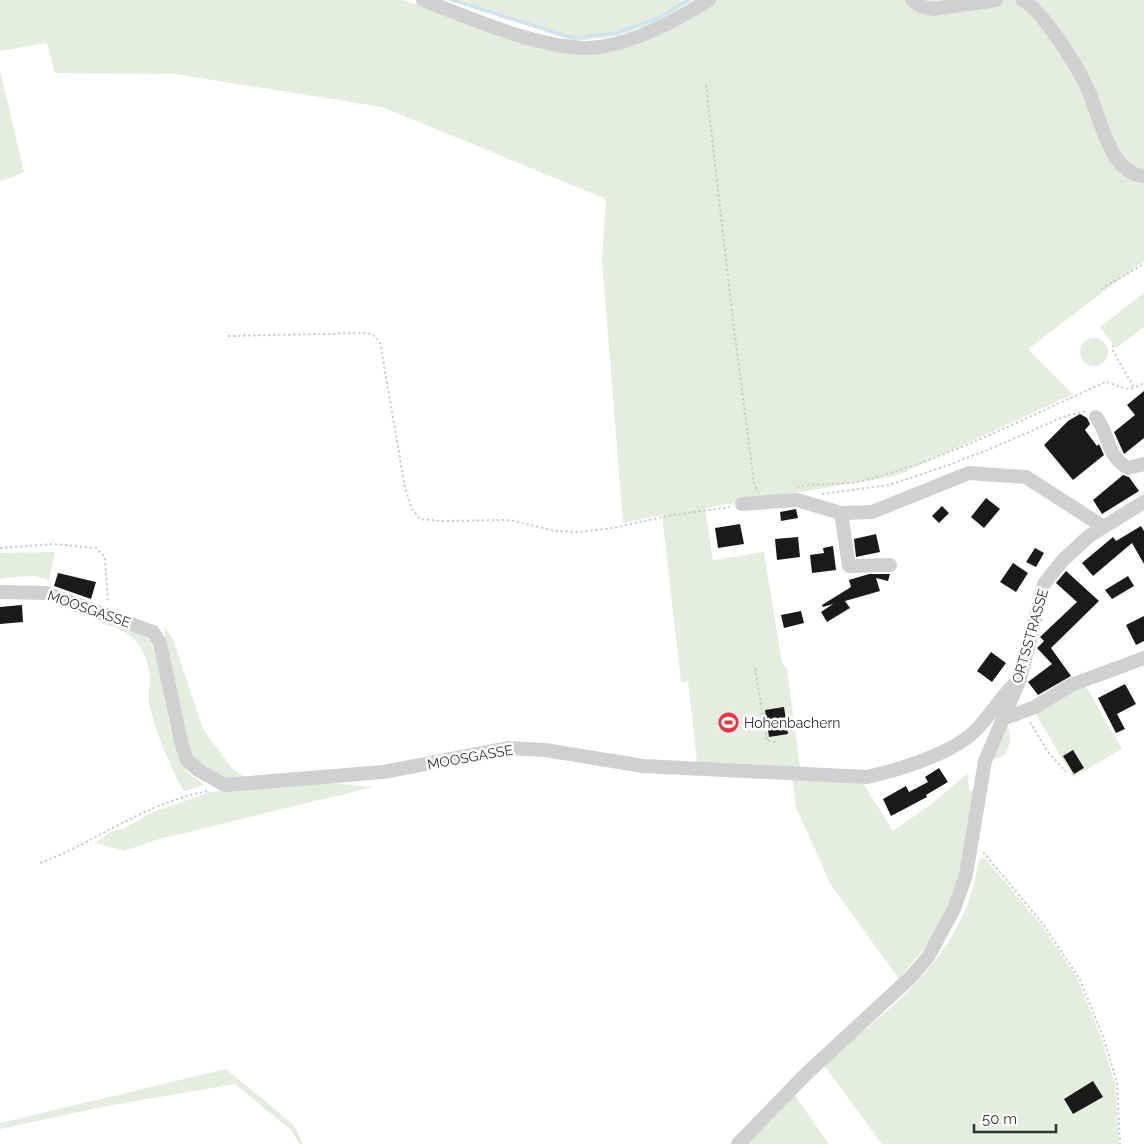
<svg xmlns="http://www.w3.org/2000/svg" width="1144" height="1144" viewBox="0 0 1144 1144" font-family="Raleway,sans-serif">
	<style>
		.green { fill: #e6ecdf }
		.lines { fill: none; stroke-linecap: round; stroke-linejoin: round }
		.stream { stroke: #cfe2ee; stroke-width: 3 }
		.building { fill: #1a1a1a }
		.path { stroke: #cdcdcd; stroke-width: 2; stroke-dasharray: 2.5 2.5; stroke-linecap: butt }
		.minor { stroke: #d0d0d0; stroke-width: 14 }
		.labels { text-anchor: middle; stroke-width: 5; stroke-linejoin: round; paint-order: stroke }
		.street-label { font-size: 14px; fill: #333; stroke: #fff }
		.poi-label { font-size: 14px; fill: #333; stroke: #fff; text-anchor: start }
	</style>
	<rect width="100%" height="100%" fill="#fff"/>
	<!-- green -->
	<path class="green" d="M0 0H402L574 48 619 49 715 0H1144V261L1028 349 1073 394 896 476 705 508 713 560 764 552 782 663 787 669 800 767 697 763 688 681 681 682 662 515 623 523 602 260 606 199 382 107 175 74 55 73 47 43 0 51Z
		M446 0H694L659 21 617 36 574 41Z
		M0 70 24 172 0 182Z
		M1144 293V327L1116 348 1100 327Z
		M1080 352a14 14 0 1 1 28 0a14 14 0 1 1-28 0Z
		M55 552 49 580 34 576 1 578 0 581V553Z
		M102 621 140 632 150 640 156 655 171 732 182 764 189 774 205 785 184 791C171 770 153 726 149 702 148 692 151 681 149 671 145 644 128 629 102 624Z
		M165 628 172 637 203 729 231 767 248 780H221L193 758 180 718 165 639Z
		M1084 683 1122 749 1073 777 1033 709Z
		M1006 724C1012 736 1012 744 1004 756L991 760Z
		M968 773 969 790 974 791C968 839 962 885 938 927 928 946 912 963 899 979L831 885 796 808 792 777 863 783 893 831 930 805Z
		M321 782 373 787 156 840 124 851 94 843 114 830 123 829 153 812 210 792Z
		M984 857 1042 926 1077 978 1101 1037 1115 1084 1119 1144H882L823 1064C881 1016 945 971 970 897 974 885 976 872 979 860Z
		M226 1069 294 1125 303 1144H299L292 1131 235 1084 107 1106 0 1129V1123Z
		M793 1093 829 1144H745Z"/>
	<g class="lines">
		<!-- stream -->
		<path class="stream" d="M453 0 573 38 616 33 658 18 688 0"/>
	</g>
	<!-- building -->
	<path class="building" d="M1144 391V438L1124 454 1114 432 1135 415 1127 405Z
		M1080 414 1087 418 1090 424 1085 430 1097 446 1099 444 1104 455 1073 480 1044 445 1068 421Z
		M1123 475 1129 477 1139 491 1102 514 1093 500Z
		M986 498 1000 509 984 528 971 517Z
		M942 506 949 513 939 523 932 516Z
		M796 509 798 518 781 521 780 512Z
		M740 524 744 544 718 548 715 528Z
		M1141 526 1144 531V564L1132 543 1093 576 1082 563 1113 537 1116 541Z
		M876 534 880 552 856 557 854 539Z
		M798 537 800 557 777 560 775 539Z
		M833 546 836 570 812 573 810 555 824 553 823 548Z
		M1035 548 1044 553 1036 567 1026 562Z
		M1013 563 1028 573 1016 592 1000 582Z
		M1066 571 1099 601 1051 648 1071 676 1038 695 1028 682 1052 664 1037 648 1044 641 1040 637 1077 602 1056 583Z
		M58 573 96 582 91 599 54 586Z
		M869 574H890L888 581 876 578 880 591 845 601 850 608 827 622 821 612 833 604 823 607 822 605 851 587 849 580Z
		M1128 576 1134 586 1112 599 1105 590Z
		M22 605 23 622 0 624V607Z
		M801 611 804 623 784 628 781 615Z
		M1144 616V641L1136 645 1126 625Z
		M991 652 1006 663 992 682 977 671Z
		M1125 684 1136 704 1117 714 1125 729 1116 733 1098 698Z
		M784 707 788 734 769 737 765 710Z
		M1073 750 1084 768 1074 774 1063 756Z
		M939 768 948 782 926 795 927 797 891 816 883 799 906 786 909 792 928 782 925 777Z
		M1093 1081 1103 1097 1073 1114 1064 1099Z"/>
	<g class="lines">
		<!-- path -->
		<path class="path" d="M706 85 734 329 754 483 758 492
			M1101 289 1144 264
			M228 336 365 333 373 335 380 342 405 488 412 509 420 519 442 521 510 520 555 531 578 532 613 528 667 516 730 507
			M1113 345 1112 349 1133 386 1136 387 1144 383
			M797 487C819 482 844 486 866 480 949 458 1027 417 1106 382 1115 384 1127 392 1136 387
			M822 494 889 485 943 467 990 449 1063 417 1085 411
			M0 548 53 544 96 548 105 557 108 603
			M755 668 767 741 779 742
			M1030 722 1048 752 1066 772
			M983 852 1043 924 1079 978 1103 1036 1117 1083 1120 1144
			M40 863C96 842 148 801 209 791"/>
		<!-- minor -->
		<path class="minor" d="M423 0C471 18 549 54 600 47 639 41 676 20 709 0
			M912 0 923 7 933 9 996 0
			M1023 0C1041 9 1075 63 1085 83 1099 109 1107 174 1144 176
			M1096 417C1110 434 1105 455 1128 468L1144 464
			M742 504 797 500 841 513 872 512 969 473 1026 477 1102 526
			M841 513 849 566 890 565
			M0 592 46 593 153 632 160 643 181 742 187 760 198 770 225 785 383 772 509 748 545 750 643 766 867 777C899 770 951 754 975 731 992 714 1002 694 1020 679
			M1003 719 1035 707 1071 685 1144 658
			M738 1144 806 1074 911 977 928 957 954 909 966 875 985 761 1020 679 1044 584 1062 561 1089 536 1144 502"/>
	</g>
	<!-- icons -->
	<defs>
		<symbol id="stadium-disc" viewBox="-11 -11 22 22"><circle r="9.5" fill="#e63946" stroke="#fff"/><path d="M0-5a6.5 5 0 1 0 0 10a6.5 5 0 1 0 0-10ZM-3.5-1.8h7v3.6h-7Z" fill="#fff"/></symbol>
	</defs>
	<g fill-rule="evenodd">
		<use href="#stadium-disc" x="716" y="710" width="25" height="25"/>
	</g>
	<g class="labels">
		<!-- street labels -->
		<g class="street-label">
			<text transform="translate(89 609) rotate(19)" y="5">MOOSGASSE</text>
			<text transform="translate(1030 636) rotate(-74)" y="5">ORTSSTRASSE</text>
			<text transform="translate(470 757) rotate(-10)" y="5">MOOSGASSE</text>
		</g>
		<!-- poi labels -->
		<g class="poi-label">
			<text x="744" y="728">Hohenbachern</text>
		</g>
	</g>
	<!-- scale -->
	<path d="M974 1124v8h82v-8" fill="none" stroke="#333333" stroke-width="2.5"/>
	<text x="982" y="1124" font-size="15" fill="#333333" stroke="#ffffff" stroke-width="4" paint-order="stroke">50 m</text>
</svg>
